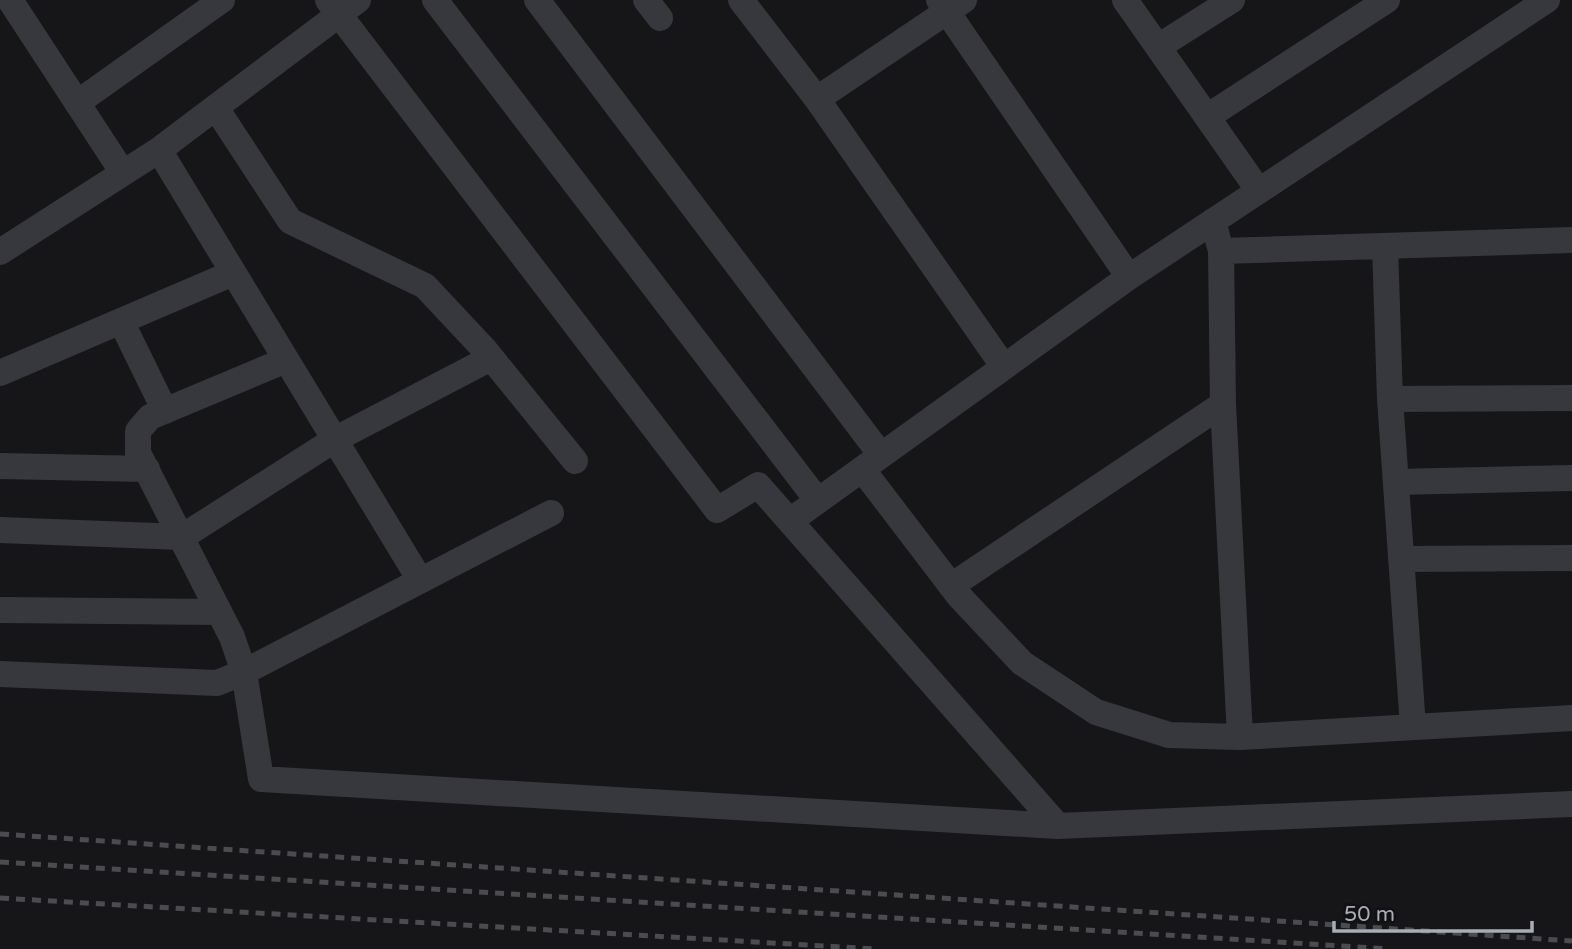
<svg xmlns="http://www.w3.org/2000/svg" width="1572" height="949" viewBox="0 0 1572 949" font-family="'Varela Round',sans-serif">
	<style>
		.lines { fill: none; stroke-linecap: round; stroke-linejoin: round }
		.minor { stroke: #37383d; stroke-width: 26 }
		.rail { stroke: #4a4c52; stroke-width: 5; stroke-dasharray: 9 7; stroke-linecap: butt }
	</style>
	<rect width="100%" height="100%" fill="#161618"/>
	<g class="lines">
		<!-- minor -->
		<path class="minor" d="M10 0 123 173
			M328 0 717 510 758 485 1058 826
			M435 0 818 501
			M537 0 881 455
			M646 0 660 18
			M741 0 817 99 1004 367
			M939 0 1129 277
			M1125 0 1259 191
			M1158 47 1232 0
			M817 99 964 0
			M77 103 222 0
			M216 108 290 221 425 286 485 350 575 461
			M1207 117 1387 0
			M159 150 420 580
			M1213 221 1221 251 1223 404 1240 737
			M1385 246 1390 399 1413 727
			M1221 251 1572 240
			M0 252 159 150 358 0
			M121 321 165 411
			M0 373 233 273
			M1390 399 1572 398
			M0 466 147 469
			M862 469 959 596 1022 663 1096 712 1169 735 1240 737 1572 718
			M1396 482 1572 478
			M551 513 244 672 261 779 1058 826 1572 804
			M790 521 1129 277 1547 0
			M0 530 182 537 334 440 491 358
			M1401 559 1572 558
			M951 586 1223 404
			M0 610 219 612
			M0 674 217 683 244 672 232 637 138 453V431L150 417 286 360"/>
		<!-- rail -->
		<path class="rail" d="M0 834 1572 941
			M0 862 1389 949
			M0 898 876 949"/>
	</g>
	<!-- scale -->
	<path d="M1334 921v10h198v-10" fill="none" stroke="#a8adb8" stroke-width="3.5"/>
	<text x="1344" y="921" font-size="21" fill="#a8adb8" stroke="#111113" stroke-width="5" paint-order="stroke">50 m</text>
</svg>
